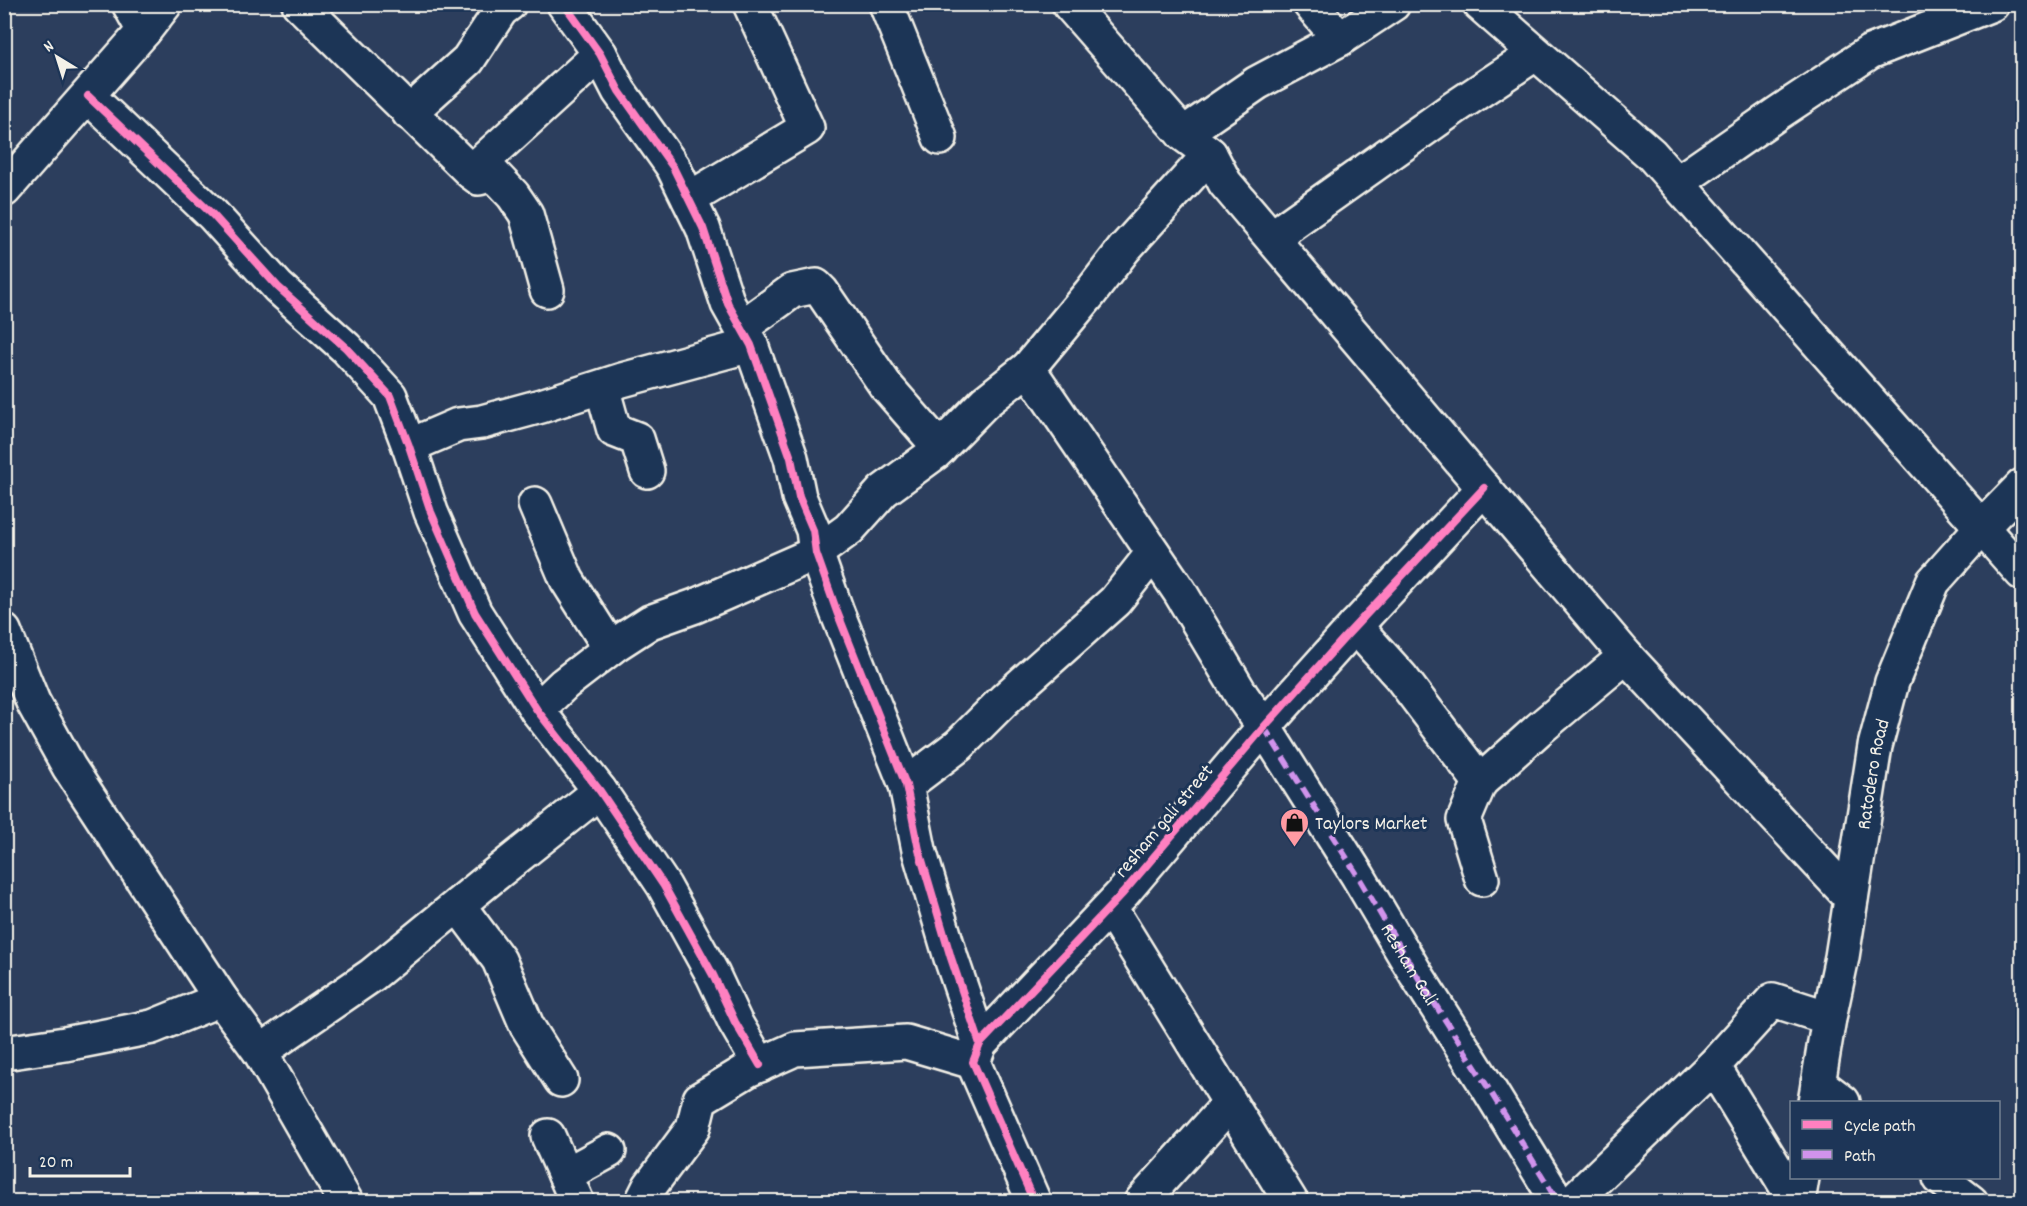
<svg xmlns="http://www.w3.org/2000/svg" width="2027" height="1206" viewBox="0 0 2027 1206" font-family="Dekko,sans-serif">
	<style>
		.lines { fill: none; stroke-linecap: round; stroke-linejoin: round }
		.street-casing { stroke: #f4f1e8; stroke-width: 38 }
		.secondary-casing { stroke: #f4f1e8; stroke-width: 38 }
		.street { stroke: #1d3557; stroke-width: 33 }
		.secondary { stroke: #1d3557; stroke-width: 33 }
		.quiet { stroke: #d193ec; stroke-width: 6; stroke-dasharray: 12 6; stroke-linecap: butt }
		.cycleway-casing { stroke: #1d3557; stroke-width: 11 }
		.cycleway { stroke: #ff80c0; stroke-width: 8 }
		.labels { text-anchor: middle; stroke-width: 6; stroke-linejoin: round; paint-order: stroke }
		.street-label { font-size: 20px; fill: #f4f1e8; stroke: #1d3557 }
		.poi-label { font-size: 20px; fill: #f4f1e8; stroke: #1d3557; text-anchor: start }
	</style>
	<rect width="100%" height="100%" fill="#2c3e5d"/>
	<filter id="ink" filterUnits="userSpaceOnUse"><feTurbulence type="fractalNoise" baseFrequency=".0167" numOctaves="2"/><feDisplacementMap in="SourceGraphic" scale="12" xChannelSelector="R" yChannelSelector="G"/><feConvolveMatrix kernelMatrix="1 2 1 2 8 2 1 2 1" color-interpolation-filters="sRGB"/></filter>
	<g filter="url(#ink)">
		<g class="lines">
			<defs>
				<g id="street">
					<path d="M129 4 144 31"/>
					<path d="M299 4 471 172 479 178 493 174 513 195 526 214 547 290"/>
					<path d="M564 4 600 54 619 91 673 167 703 228 728 304 751 345 791 458 799 497 813 530 816 553 837 612 906 785 919 850 951 958 980 1044"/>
					<path d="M886 4 940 138"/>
					<path d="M1310 4 1340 39 1393 4"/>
					<path d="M1480 4 1651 154 2022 573"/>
					<path d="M88 96 213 215 278 287 346 348 390 396 409 446 431 512 475 613 537 710 600 791 664 886 713 975 735 1022 760 1065"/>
					<path d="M409 113 468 60 501 10 509 4"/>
					<path d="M1183 134 1257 83 1340 39"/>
					<path d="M471 172 600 54"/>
					<path d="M1677 183 1778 113 1870 52 1992 4"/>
					<path d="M689 199 807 128 750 4"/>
					<path d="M1272 237 1454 108 1535 54"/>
					<path d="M742 327 792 291 816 286 822 292 886 386 940 448"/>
					<path id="s1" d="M1028 368 1180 592 1242 696 1264 727 1358 876 1416 974 1487 1086 1558 1202"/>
					<path d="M602 387 614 430 637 439 647 471"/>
					<path d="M409 446 458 425 482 422 541 406 622 380 751 345"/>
					<path d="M535 504 567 580 610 648"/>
					<path d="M1355 626 1401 677 1480 782"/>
					<path d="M4 631 33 702 69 767 221 999 260 1052 346 1202"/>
					<path d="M537 710 564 684 616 644 650 622 695 606 816 553 849 529 883 491 935 453 985 402 1028 368 1091 292 1124 249 1210 154"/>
					<path d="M906 785 959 745 1005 699 1115 601 1153 553"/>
					<path d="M1482 879 1464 820 1480 782 1539 729 1626 656"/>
					<path d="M458 905 499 960 527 1026 561 1080"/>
					<path d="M1110 908 1291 1202"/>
					<path d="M260 1052 372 975 492 877 600 791"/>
					<path d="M4 1053 65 1044 152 1027 221 999"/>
					<path d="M1713 1066 1773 1000 1829 1018"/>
					<path d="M1818 1083 1843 1102"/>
					<path d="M548 1136 577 1202"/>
					<path d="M565 1175 609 1151"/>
					<path d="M1940 1178 1971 1202"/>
					<path d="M642 1202 650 1186 693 1128 700 1099 748 1070 795 1049 906 1042 973 1062"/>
					<path d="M1034 1202 973 1062 980 1044 1123 893 1264 727 1345 637 1484 488"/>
					<path d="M1141 1202 1230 1103"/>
					<path d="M1572 1202 1713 1066 1796 1202"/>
				</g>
				<g id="secondary">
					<path d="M1069 4 1183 134 1210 154 1225 183 1626 656 1851 898"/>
					<path d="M4 190 144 31 165 4"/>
					<path id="s2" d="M1815 1102 1829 1018 1842 957 1875 746 1892 682 1933 582 1981 528 2022 486"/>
					<path d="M1798 1202 1802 1178"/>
				</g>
			</defs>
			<!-- street casing -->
			<use href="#street" class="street-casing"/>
			<!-- secondary casing -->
			<use href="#secondary" class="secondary-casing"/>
			<!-- street -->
			<use href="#street" class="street"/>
			<!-- secondary -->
			<use href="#secondary" class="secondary"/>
			<!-- quiet -->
			<path class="quiet" d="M1264 727 1358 876 1416 974 1487 1086 1558 1202"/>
			<defs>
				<path id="cycleway" d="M564 4 600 54 619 91 673 167 703 228 728 304 751 345 791 458 799 497 813 530 816 553 837 612 906 785 919 850 951 958 980 1044
					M88 96 213 215 278 287 346 348 390 396 409 446 431 512 475 613 537 710 600 791 664 886 713 975 735 1022 760 1065
					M1034 1202 973 1062 980 1044 1123 893 1264 727 1345 637 1484 488"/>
			</defs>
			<!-- cycleway casing -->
			<use href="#cycleway" class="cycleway-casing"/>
			<!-- cycleway -->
			<use href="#cycleway" class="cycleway"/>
		</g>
	</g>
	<!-- icons -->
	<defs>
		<symbol id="shop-pin" viewBox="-11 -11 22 30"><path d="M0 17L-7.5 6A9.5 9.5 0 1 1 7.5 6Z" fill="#ff9aa2" stroke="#1d3557"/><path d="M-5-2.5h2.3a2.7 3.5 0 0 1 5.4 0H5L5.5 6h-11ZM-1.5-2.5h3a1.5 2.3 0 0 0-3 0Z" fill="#111"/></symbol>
	</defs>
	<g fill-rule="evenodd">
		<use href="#shop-pin" x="1278" y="806" width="33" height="45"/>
	</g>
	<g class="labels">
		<!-- street labels -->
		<g class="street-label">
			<text dy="7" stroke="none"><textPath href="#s2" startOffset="333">Ratodero Road</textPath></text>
			<text transform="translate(1163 820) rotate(-50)" y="7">resham gali street</text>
			<text dy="7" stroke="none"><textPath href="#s1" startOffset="708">Resham Gali</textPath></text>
		</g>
		<!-- poi labels -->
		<g class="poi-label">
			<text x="1315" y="829">Taylors Market</text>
		</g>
	</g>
	<!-- margin -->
	<rect width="2027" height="1206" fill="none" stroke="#1d3557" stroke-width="24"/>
	<rect x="12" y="12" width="2003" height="1182" fill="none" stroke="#f4f1e8" stroke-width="2" filter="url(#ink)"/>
	<!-- legend -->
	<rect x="1790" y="1101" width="210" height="78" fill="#1d3557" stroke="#738091" stroke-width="1.5"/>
	<rect x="1802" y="1120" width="30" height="9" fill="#ff80c0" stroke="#738091" stroke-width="1.5"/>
	<text x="1844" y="1131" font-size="18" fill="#f4f1e8">Cycle path</text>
	<rect x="1802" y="1150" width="30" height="9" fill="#d193ec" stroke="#738091" stroke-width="1.5"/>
	<text x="1844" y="1161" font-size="18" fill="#f4f1e8">Path</text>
	<!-- north arrow -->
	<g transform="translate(57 57) rotate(322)" stroke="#1d3557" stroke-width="4.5" paint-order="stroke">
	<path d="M0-4.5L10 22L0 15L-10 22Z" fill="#f4f1e8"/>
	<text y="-9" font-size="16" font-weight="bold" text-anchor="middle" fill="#f4f1e8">N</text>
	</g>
	<!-- scale -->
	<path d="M30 1167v9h100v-9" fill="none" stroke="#f4f1e8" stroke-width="3"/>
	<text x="39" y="1167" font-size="18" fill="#f4f1e8" stroke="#1d3557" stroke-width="4.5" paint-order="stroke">20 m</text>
</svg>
